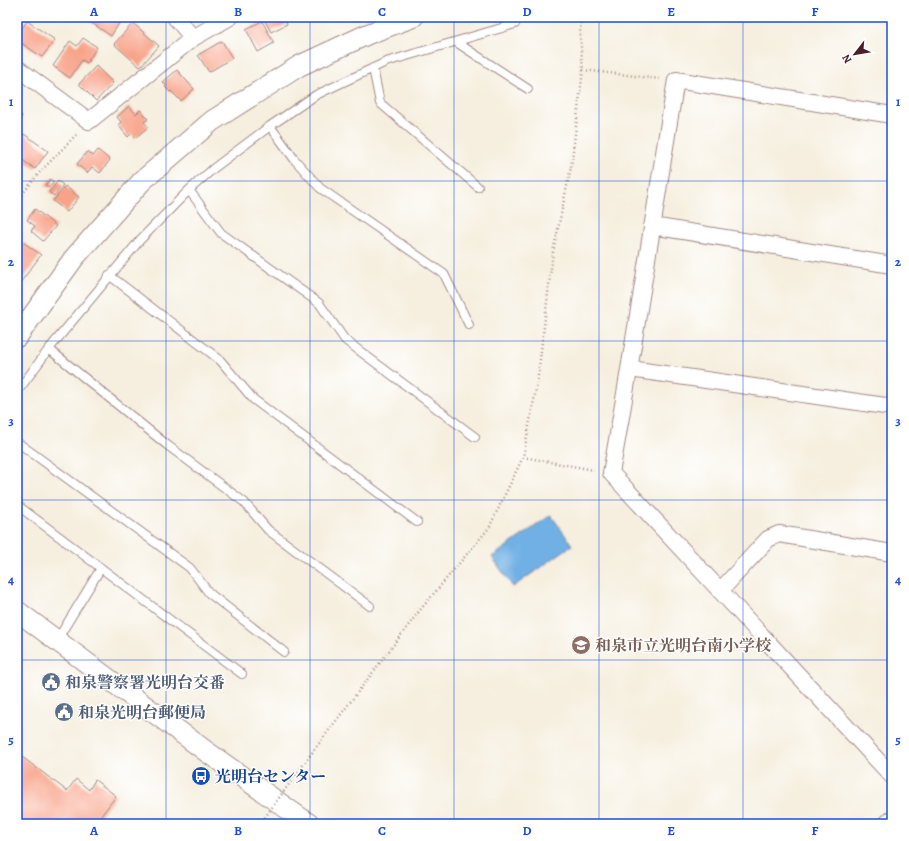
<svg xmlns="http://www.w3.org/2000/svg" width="909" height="841" viewBox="0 0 909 841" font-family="Alegreya,'Noto Serif JP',serif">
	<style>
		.water { fill: #71b0e4; stroke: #5e6888 }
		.building { fill: #f8a389 }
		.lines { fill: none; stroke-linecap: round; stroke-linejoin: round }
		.service-casing { stroke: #a08785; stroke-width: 10 }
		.minor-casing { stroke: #a08785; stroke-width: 18 }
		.tertiary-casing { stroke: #a08785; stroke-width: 22 }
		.path { stroke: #a08785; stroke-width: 2.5; stroke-dasharray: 1 3; stroke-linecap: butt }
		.service { stroke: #fff; stroke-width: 8 }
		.minor { stroke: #fff; stroke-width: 16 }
		.tertiary { stroke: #fff; stroke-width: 20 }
		.path-bridge { stroke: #a08785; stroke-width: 2.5; stroke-dasharray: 1 3; stroke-linecap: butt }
		.grid { fill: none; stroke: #1d4ed8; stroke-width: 1; stroke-opacity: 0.55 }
		.labels { text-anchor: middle; stroke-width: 3; stroke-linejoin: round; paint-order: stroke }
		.education-label { font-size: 16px; font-weight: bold; fill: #785e54; stroke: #fff; text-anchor: start }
		.service-label { font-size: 16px; font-weight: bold; fill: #4e5e75; stroke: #fff; text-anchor: start }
		.transit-label { font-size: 16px; font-weight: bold; fill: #164399; stroke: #fff; text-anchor: start }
		.neatline { fill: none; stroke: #1d4ed8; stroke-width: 1.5 }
		.grid-label { font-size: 13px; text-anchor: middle; font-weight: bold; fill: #1d4ed8 }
	</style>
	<rect width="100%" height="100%" fill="#fff"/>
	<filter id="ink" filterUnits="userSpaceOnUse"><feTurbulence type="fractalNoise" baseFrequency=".025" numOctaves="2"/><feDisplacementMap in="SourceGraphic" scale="8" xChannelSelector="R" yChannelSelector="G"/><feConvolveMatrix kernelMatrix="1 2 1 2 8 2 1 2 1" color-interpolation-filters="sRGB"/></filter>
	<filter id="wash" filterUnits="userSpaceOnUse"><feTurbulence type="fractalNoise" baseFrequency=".012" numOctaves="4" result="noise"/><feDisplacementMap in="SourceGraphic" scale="16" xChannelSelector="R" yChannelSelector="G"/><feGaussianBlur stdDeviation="0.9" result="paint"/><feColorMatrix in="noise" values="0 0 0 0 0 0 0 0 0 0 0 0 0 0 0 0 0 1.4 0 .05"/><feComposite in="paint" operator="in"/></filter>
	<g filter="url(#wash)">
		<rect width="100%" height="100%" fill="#f6efdf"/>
		<!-- water -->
		<path class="water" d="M551 515 572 545 513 587 492 557Z"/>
		<g id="blocks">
			<!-- building -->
			<path class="building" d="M88 17H123L111 36 86 19Z
				M263 17H284L287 24 271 32Z
				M27 21 55 40 42 57 17 40V35Z
				M262 21 274 43 258 52 246 29Z
				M133 23 159 46 140 67 114 44Z
				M83 38 97 47 87 63 82 60 70 78 53 66 70 41 77 46Z
				M222 41 232 58 209 72 198 55Z
				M96 66 113 83 96 101 79 84Z
				M177 70 194 89 181 101 171 91 170 92 165 87 166 85 163 82Z
				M129 106 136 114 140 110 148 119 144 122 148 127 135 138 131 134 128 137 118 125 121 122 117 117Z
				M17 113 22 116 17 124Z
				M24 134 48 151 35 169 17 156V144Z
				M98 150 110 160 100 173 92 167 87 173 77 164 88 151 93 156Z
				M17 178 21 180 17 186Z
				M50 179 54 182 49 188 45 185Z
				M58 181 63 185 54 196 49 192Z
				M65 186 79 197 67 212 53 201Z
				M35 209 56 226 43 241 31 231 35 226 27 220Z
				M23 242 41 255 17 287V251Z
				M17 753 67 791 76 779 89 790 95 780 116 796 95 824H25L17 818Z"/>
		</g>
	</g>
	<g filter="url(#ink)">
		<use href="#blocks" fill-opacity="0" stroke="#a08785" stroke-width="1"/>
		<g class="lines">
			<defs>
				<path id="service" d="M456 42 528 89
					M373 68 380 103 478 187
					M270 126 295 160 320 188 444 274 469 325
					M189 190 221 233 319 303 345 340 475 437
					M109 275 220 360 253 399 417 522
					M49 349 167 445 244 502 268 530 370 606
					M17 392 49 349 140 240 189 190 214 168 270 126 316 95 386 62 515 24
					M17 442 190 568 209 593 284 652
					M17 505 101 568 57 640
					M101 568 242 674"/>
				<path id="minor" d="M175 17 193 38
					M17 68 89 121 193 38 230 17
					M892 115 676 80C654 211 635 343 611 473L892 776
					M652 226 892 265
					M630 369 892 407
					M720 591 768 539 779 534 892 553"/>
				<path id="tertiary" d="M17 337 74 258 142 181 212 121 299 66 368 34 413 17
					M17 611 207 752 309 824
					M889 824 892 821"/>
			</defs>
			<!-- service casing -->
			<use href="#service" class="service-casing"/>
			<!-- minor casing -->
			<use href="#minor" class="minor-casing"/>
			<!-- tertiary casing -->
			<use href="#tertiary" class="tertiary-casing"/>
			<!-- path -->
			<path class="path" d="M583 70 660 79
				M17 201 39 173 78 133
				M523 457 594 470
				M17 643 22 637
				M314 750 420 610 489 528 523 457 537 384 553 252 571 167 583 70 580 36 581 17"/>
			<!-- service -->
			<use href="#service" class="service"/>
			<!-- minor -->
			<use href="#minor" class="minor"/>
			<!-- tertiary -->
			<use href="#tertiary" class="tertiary"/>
			<!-- path-bridge -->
			<path class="path-bridge" d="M260 824 314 750"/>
		</g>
	</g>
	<!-- grid -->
	<path class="grid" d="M166 17V824M310 17V824M454 17V824M599 17V824M743 17V824M17 181H892M17 341H892M17 500H892M17 660H892"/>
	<!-- icons -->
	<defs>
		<symbol id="school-disc" viewBox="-11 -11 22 22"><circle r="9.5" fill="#8d6e63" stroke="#fff"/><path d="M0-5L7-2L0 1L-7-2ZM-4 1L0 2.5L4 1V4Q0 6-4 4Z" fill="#fff"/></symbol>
		<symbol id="civic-disc" viewBox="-11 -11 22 22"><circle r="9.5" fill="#5c6f8a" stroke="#fff"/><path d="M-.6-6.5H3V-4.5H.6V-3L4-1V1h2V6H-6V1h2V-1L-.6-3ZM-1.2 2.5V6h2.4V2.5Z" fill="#fff"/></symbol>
		<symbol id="bus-disc" viewBox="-11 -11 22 22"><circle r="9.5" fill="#1a4fb4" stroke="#fff"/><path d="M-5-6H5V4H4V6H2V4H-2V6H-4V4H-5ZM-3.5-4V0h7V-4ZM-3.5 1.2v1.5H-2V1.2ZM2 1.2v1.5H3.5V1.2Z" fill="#fff"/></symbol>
	</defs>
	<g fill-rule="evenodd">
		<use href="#school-disc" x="570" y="634" width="22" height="22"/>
		<use href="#civic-disc" x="40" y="671" width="22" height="22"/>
		<use href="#civic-disc" x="53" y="701" width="22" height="22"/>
		<use href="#bus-disc" x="190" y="765" width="22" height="22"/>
	</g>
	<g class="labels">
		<!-- education labels -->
		<g class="education-label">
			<text x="595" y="651">和泉市立光明台南小学校</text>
		</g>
		<!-- service labels -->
		<g class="service-label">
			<text x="65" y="688">和泉警察署光明台交番</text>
			<text x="78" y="718">和泉光明台郵便局</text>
		</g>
		<!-- transit labels -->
		<g class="transit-label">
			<text x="215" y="782">光明台センター</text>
		</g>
	</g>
	<!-- margin -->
	<rect width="909" height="841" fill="none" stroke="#fff" stroke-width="44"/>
	<!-- north arrow -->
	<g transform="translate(855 54) rotate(239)" stroke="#ffffff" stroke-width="3" paint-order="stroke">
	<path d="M0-3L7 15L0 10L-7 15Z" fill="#4a1f2b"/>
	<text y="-6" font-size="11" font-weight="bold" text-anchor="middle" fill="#4a1f2b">N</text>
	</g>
	<rect x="22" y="22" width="865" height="797" class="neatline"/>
	<g class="grid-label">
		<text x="94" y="16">A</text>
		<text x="238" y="16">B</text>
		<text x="382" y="16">C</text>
		<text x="527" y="16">D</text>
		<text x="671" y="16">E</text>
		<text x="815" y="16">F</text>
		<text x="11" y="106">1</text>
		<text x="898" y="106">1</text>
		<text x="11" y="266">2</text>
		<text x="898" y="266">2</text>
		<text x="11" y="425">3</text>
		<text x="898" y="425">3</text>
		<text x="11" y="584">4</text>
		<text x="898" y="584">4</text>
		<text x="11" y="744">5</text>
		<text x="898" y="744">5</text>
		<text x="94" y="835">A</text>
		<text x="238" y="835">B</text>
		<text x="382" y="835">C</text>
		<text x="527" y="835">D</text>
		<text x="671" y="835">E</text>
		<text x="815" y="835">F</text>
	</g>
</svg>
